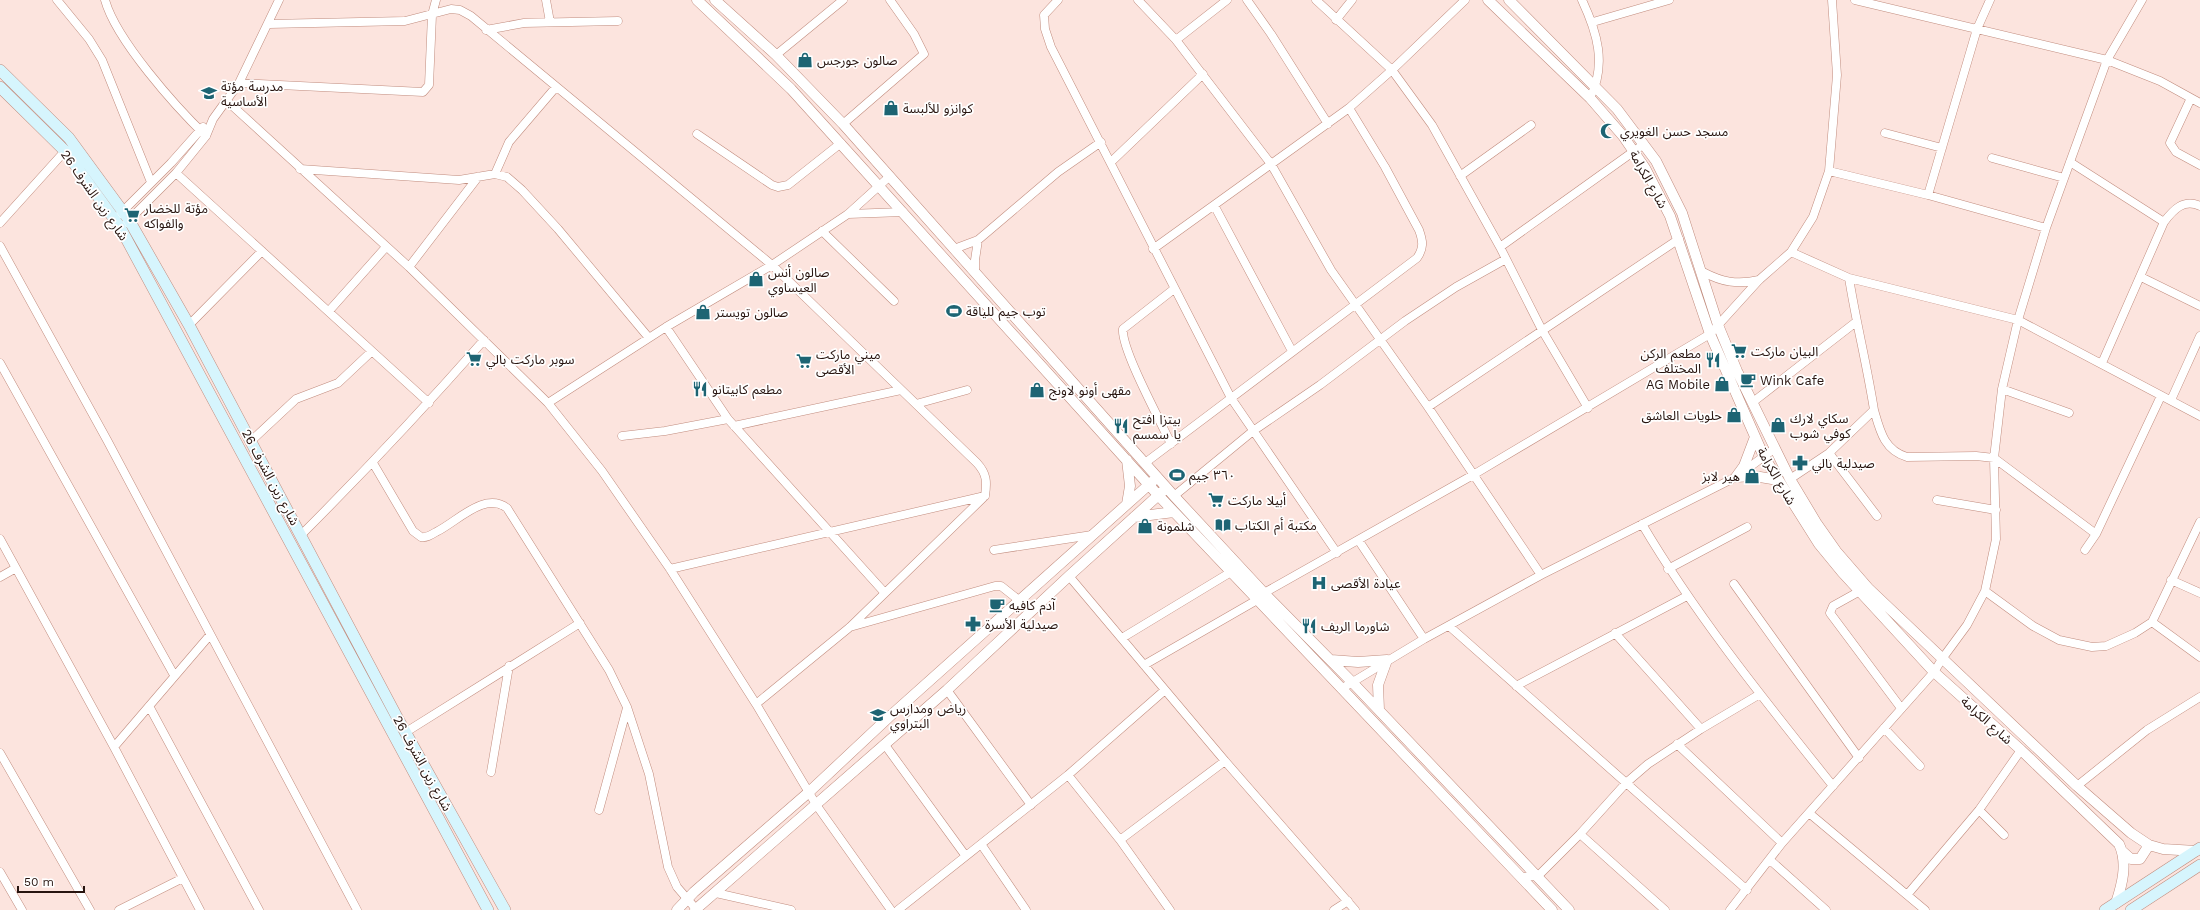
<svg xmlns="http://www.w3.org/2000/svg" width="2200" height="910" viewBox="0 0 2200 910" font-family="'Work Sans','Noto Sans Arabic',sans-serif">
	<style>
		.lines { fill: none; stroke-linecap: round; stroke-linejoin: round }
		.minor-casing { stroke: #c18c7e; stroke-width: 9 }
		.tertiary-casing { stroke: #c18c7e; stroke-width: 11 }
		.secondary-casing { stroke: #c18c7e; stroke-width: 12 }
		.minor { stroke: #fff; stroke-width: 8 }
		.tertiary { stroke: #fff; stroke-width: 10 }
		.secondary { stroke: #d6f5fd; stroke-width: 11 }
		.labels { text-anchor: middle; stroke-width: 3.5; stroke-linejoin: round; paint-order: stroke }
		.poi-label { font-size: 13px; fill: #27140f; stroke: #fff; text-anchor: start }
		.street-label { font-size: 13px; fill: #27140f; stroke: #fff }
	</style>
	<rect width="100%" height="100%" fill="#fce4de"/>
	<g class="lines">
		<defs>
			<path id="minor" d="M57 0 89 39 102 60 151 182
				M105 0C116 40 176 107 206 136
				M546 0 550 22
				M1058 0 1044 15 1045 29 1051 47 1231 398 1337 553
				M1138 0 1176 40 1271 164 1331 270 1428 407 1541 575
				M1247 0 1271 34 1328 124
				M1316 0 1392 70 1432 125 1500 247 1542 330 1588 408
				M1582 0C1597 32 1607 64 1590 98
				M1855 0 2107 60 2160 81 2200 103
				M1336 20 1352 0
				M1593 22 1669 0
				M269 24 405 21 451 9 460 10 471 16 772 265 977 463C987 474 987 482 985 496L670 569
				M486 30 524 23 618 21
				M1176 40 1227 0
				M776 55 843 0
				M239 83 423 92 429 85 432 15 436 0
				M2191 98 2170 143 2176 152 2200 165
				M227 101 409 267 548 403 602 471 670 569 756 704 817 806 891 910
				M843 124 924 54 914 34 890 0
				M1885 133 1942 148
				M697 134 772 185 778 187 788 185 841 143
				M1992 158 2064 178
				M1111 162 1203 74
				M2070 162 2164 222
				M300 169 459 180 495 174 507 177 522 190 558 229 649 338
				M1829 171 1928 195 2046 228
				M176 173 429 403
				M495 174 509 142 556 87
				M1460 176 1531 125
				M1928 195 1977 29 1990 0
				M1214 205 1292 351
				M120 214 171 163 203 127
				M848 214 903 212
				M0 223 65 151
				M126 223 176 173 206 136 213 119 239 83 279 0
				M822 231 894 301
				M0 246 107 440 357 910
				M1500 247 1644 144
				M954 249 978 240 1058 172 1101 142
				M1153 249 1349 108 1392 70 1465 0
				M409 267 478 177
				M975 272V260L978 240
				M1703 272C1722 282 1737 285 1759 280
				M2141 277 2200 306
				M1849 278 2018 320 2200 416
				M329 311 386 247
				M189 325 262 251
				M666 327 728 419 884 592
				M0 363 174 675
				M2102 363 2164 222C2173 210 2184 198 2200 206
				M2002 389 2069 413
				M2171 400 2200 336
				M1753 402 1856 322
				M548 403 666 327 772 265 848 214 890 176
				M916 404 967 390
				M1428 407 1679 239
				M1874 410C1880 431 1884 450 1907 457L1976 456 1994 458 2096 534
				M734 426 901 390
				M622 436 665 431 728 419
				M251 441 296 399 338 383 371 352
				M1171 444C1161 422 1121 349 1123 329L1174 289
				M1829 453 1877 516
				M373 463 413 531 421 537C426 538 431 535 436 532 457 522 484 491 507 508L609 670 627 707 649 774 668 867 677 887 696 909
				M1145 463 1417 258C1424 248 1423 241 1419 230L1385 167 1349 108
				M1790 479 1829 453 1874 410C1867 365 1856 322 1849 278L1791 252
				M1174 496 1253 431 1320 385 1405 321 1456 287 1506 259
				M1937 500 1996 510
				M1642 524C1697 617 1766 702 1833 786
				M302 534C365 471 425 407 484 340
				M0 539 114 747 200 910
				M1359 541 1424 639
				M994 550 1092 535
				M2085 550 2096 534 2161 396
				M1668 569 1747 527
				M1069 576 1225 761
				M0 577 16 568
				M2171 580 2200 593
				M1734 584 1859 758
				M1860 591 1833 606 1830 613 1901 708
				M1985 591 2033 626 2059 640 2092 647 2106 646 2135 633 2152 622 2200 522
				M1264 593 1473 475 1710 334 1759 280 1791 252 1813 217 1829 171 1837 75 1832 0
				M2152 622 2200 657
				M1449 626 1747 890
				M850 627 995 586H1001L1020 601
				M1615 633 1701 729
				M1122 638 1231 572
				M1144 665 1257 600
				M1516 686 1687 596
				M1341 689 1424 639 1541 575 1736 477 1774 449
				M947 690 1031 805
				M756 704 850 627 985 496
				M149 706 259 910
				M1884 728 1920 766
				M406 732 580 623
				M1677 744 1782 843
				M885 745 965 855
				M114 747 210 635
				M0 753 90 910
				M491 772 509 666
				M1068 775 1165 690
				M2077 786 2147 730 2200 697
				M599 810 627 708
				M1979 810 2004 835
				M1809 813 1925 910
				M1580 834 1665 910
				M1120 840 1225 761 1355 910
				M981 844 1026 910
				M1770 860 1826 910
				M0 872 22 910
				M1521 877 1538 876 1580 834 1626 783 1648 764 1701 729 1760 694
				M716 893 791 910
				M1907 895 1979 810 2021 750
				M119 910 183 878
				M898 910 1068 775 1120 840 1170 910
				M1334 910 1348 901
				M1730 910 1782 843 1934 672 1942 659 1967 625 1985 591 1996 539 1994 458 2002 389 2018 320 2046 228 2107 60 2142 0"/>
			<path id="tertiary" d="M697 0 791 89 1158 495 1552 910
				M715 0 776 55 843 124 1174 496 1264 593 1352 682 1569 910
				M1488 0 1590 98 1623 136 1645 168 1670 216 1710 334 1764 457 1819 544 1842 572 1934 672 2021 750 2119 844C2128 863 2122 885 2116 903
				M1509 0 1617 109 1656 161 1682 213 1718 325 1737 371 1790 479 1817 524 1836 551 1869 589 2077 786 2131 833 2149 845 2163 849 2196 851
				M1127 460 1130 486 1127 504
				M1736 477 1744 466 1755 437
				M1736 477 1754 476 1778 480
				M1134 517 1174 512
				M1331 660 1358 662 1387 660 1378 685 1379 710
				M2122 851 2131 859H2140L2149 845
				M677 910 694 892 809 792 889 717 1153 481
				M695 910 947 690 1069 576 1163 491"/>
			<path id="secondary" d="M0 70 69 138 129 220 189 325 398 719 505 910
				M0 87 65 151 120 227 488 910
				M2105 910 2200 848
				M2131 910 2200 865"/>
		</defs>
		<!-- minor casing -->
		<use href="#minor" class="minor-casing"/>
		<!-- tertiary casing -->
		<use href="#tertiary" class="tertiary-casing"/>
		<!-- secondary casing -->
		<use href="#secondary" class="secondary-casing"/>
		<!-- minor -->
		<use href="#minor" class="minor"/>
		<!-- tertiary -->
		<use href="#tertiary" class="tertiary"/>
		<!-- secondary -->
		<use href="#secondary" class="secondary"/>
	</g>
	<!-- icons -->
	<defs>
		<symbol id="shop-bare" viewBox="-9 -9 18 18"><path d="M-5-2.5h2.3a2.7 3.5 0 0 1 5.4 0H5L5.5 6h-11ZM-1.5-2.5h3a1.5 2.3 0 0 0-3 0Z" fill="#1d6473" stroke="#fff" stroke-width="2.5" paint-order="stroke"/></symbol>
		<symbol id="school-bare" viewBox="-9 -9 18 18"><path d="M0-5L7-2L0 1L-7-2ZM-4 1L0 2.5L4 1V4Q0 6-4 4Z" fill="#1d6473" stroke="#fff" stroke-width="2.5" paint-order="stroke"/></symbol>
		<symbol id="mosque-bare" viewBox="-9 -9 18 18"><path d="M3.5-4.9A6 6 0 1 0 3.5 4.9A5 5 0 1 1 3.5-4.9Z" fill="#1d6473" stroke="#fff" stroke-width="2.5" paint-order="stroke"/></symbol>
		<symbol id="supermarket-bare" viewBox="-9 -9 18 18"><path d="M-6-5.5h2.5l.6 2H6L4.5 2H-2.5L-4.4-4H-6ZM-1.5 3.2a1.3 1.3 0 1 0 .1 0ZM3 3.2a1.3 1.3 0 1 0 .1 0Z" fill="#1d6473" stroke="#fff" stroke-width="2.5" paint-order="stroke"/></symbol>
		<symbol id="stadium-bare" viewBox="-9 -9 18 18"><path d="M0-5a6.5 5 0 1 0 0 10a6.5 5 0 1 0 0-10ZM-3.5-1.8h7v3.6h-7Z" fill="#1d6473" stroke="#fff" stroke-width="2.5" paint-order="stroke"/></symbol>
		<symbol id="restaurant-bare" viewBox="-9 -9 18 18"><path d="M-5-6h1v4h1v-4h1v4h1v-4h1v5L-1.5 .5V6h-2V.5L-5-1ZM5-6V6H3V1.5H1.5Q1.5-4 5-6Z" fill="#1d6473" stroke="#fff" stroke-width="2.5" paint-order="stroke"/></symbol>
		<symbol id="cafe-bare" viewBox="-9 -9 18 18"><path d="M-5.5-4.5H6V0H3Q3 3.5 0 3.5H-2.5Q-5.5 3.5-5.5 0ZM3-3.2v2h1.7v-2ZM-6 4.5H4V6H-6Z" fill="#1d6473" stroke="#fff" stroke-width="2.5" paint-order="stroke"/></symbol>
		<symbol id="pharmacy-bare" viewBox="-9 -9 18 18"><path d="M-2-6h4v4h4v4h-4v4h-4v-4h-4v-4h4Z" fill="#1d6473" stroke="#fff" stroke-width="2.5" paint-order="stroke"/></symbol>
		<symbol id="library-bare" viewBox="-9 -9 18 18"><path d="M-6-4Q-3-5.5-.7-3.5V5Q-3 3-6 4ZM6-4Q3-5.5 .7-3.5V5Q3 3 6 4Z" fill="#1d6473" stroke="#fff" stroke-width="2.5" paint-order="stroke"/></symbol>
		<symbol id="hospital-bare" viewBox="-9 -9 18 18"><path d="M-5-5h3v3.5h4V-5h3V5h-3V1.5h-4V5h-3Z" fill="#1d6473" stroke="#fff" stroke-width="2.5" paint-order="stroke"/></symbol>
	</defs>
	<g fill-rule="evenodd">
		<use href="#shop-bare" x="794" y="49" width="22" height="22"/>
		<use href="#school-bare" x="198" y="82" width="22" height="22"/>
		<use href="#shop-bare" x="880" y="97" width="22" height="22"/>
		<use href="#mosque-bare" x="1597" y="120" width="22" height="22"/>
		<use href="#supermarket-bare" x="121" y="204" width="22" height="22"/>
		<use href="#shop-bare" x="745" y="268" width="22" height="22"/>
		<use href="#stadium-bare" x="943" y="300" width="22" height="22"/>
		<use href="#shop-bare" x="692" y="301" width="22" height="22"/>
		<use href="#supermarket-bare" x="1728" y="340" width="22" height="22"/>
		<use href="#supermarket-bare" x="463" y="348" width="22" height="22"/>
		<use href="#restaurant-bare" x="1702" y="349" width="22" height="22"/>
		<use href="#supermarket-bare" x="793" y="350" width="22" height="22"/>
		<use href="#cafe-bare" x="1737" y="369" width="22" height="22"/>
		<use href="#shop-bare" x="1711" y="373" width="22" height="22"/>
		<use href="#restaurant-bare" x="689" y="378" width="22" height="22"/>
		<use href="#shop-bare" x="1026" y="379" width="22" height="22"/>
		<use href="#shop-bare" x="1723" y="404" width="22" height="22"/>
		<use href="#shop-bare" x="1767" y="414" width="22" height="22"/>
		<use href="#restaurant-bare" x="1110" y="415" width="22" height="22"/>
		<use href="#pharmacy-bare" x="1789" y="452" width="22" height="22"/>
		<use href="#stadium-bare" x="1166" y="464" width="22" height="22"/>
		<use href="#shop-bare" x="1741" y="465" width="22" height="22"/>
		<use href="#supermarket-bare" x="1205" y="489" width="22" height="22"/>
		<use href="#library-bare" x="1212" y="514" width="22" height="22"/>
		<use href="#shop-bare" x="1134" y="515" width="22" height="22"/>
		<use href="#hospital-bare" x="1308" y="572" width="22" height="22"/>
		<use href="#cafe-bare" x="986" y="594" width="22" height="22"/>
		<use href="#pharmacy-bare" x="962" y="613" width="22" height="22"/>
		<use href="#restaurant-bare" x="1298" y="615" width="22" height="22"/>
		<use href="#school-bare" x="867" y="704" width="22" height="22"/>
	</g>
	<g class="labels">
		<!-- poi labels -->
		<g class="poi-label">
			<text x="817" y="65">صالون جورجس</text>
			<text x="221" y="91">مدرسة مؤتة<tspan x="221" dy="15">الأساسية</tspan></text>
			<text x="903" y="113">كوانزو للألبسة</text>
			<text x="1620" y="136">مسجد حسن الغويري</text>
			<text x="144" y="213">مؤتة للخضار<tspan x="144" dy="15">والفواكه</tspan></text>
			<text x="768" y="277">صالون أنس<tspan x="768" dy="15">العيساوي</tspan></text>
			<text x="966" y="316">توب جيم للياقة</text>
			<text x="715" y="317">صالون تويستر</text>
			<text x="1751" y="356">البيان ماركت</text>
			<text x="1701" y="358" text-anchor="end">مطعم الركن<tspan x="1701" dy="15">المختلف</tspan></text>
			<text x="816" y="359">ميني ماركت<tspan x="816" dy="15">الأقصى</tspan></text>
			<text x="486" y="364">سوبر ماركت بالي</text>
			<text x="1760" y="385">Wink Cafe</text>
			<text x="1710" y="389" text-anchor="end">AG Mobile</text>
			<text x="712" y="394">مطعم كابيتانو</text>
			<text x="1049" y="395">مقهى أونو لاونج</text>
			<text x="1722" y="420" text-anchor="end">حلويات العاشق</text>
			<text x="1790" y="423">سكاي لارك<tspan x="1790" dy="15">كوفي شوب</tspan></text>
			<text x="1133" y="424">بيتزا افتح<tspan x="1133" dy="15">يا سمسم</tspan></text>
			<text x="1812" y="468">صيدلية بالي</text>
			<text x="1189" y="480">٣٦٠ جيم</text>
			<text x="1740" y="481" text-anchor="end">هير لابز</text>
			<text x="1228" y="505">أبيلا ماركت</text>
			<text x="1235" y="530">مكتبة أم الكتاب</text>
			<text x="1157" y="531">شلمونة</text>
			<text x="1331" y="588">عيادة الأقصى</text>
			<text x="1009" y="610">آدم كافيه</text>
			<text x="985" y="629">صيدلية الأسرة</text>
			<text x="1321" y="631">شاورما الريف</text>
			<text x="890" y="713">رياض ومدارس<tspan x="890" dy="15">البتراوي</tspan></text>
		</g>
		<!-- street labels -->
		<g class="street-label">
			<text transform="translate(1649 179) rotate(61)" y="5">شارع الكرامة</text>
			<text transform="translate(95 195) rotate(55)" y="5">شارع زين الشرف 26</text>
			<text transform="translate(1777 476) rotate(60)" y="5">شارع الكرامة</text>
			<text transform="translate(271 477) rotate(62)" y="5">شارع زين الشرف 26</text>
			<text transform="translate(1987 720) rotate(42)" y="5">شارع الكرامة</text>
			<text transform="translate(423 763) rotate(61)" y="5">شارع زين الشرف 26</text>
		</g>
	</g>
	<!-- scale -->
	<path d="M18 886v6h66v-6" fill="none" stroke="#27140f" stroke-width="2"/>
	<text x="24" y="886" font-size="12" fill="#27140f" stroke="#ffffff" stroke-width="3" paint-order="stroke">50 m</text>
</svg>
